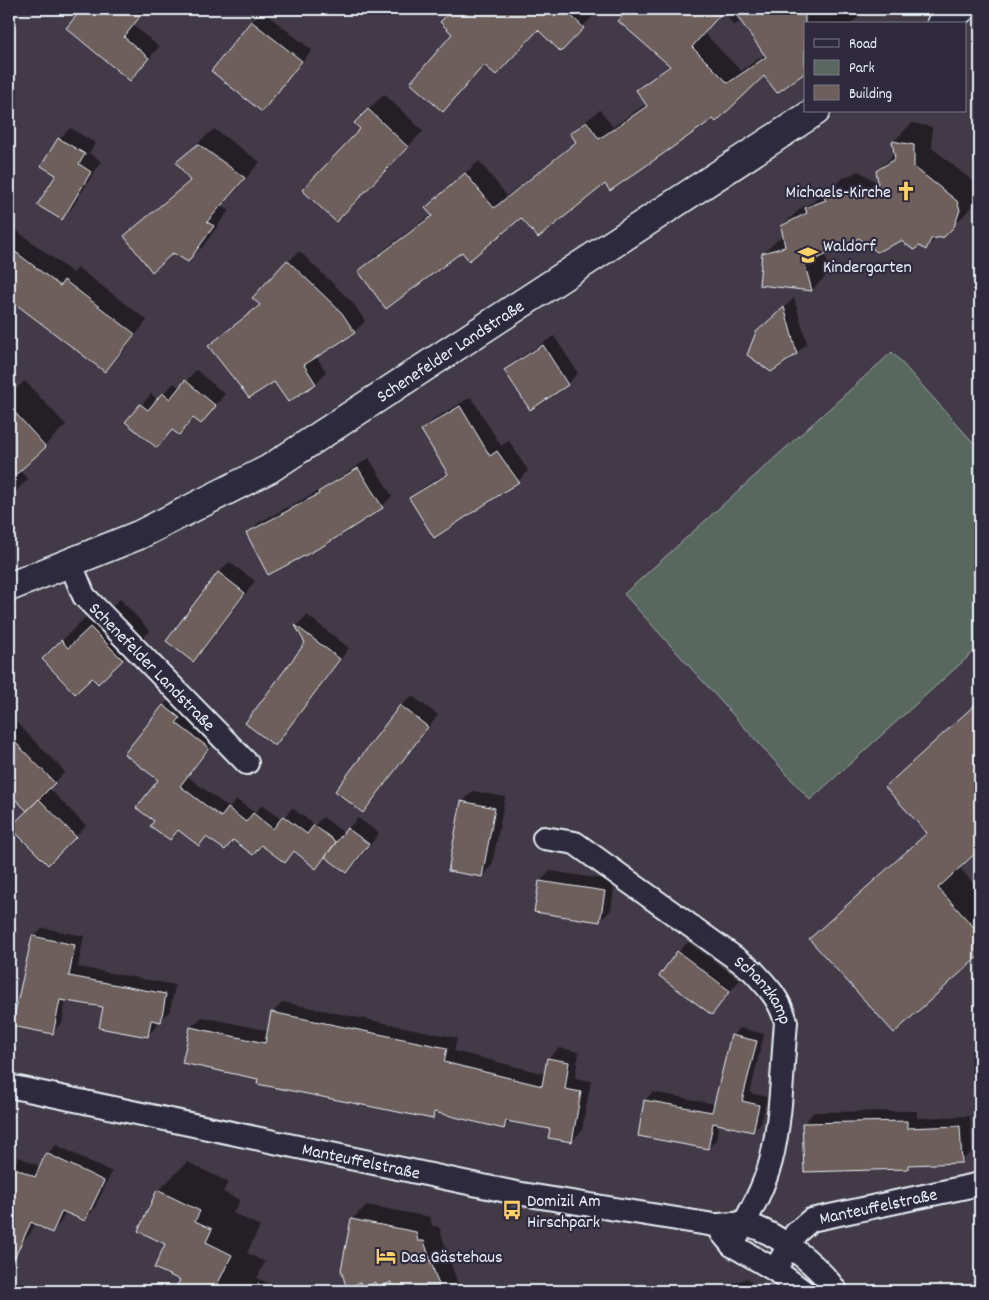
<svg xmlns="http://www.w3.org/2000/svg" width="989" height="1300" viewBox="0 0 989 1300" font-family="Dekko,sans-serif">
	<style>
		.green { fill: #59675e; stroke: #a0acab }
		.shadow { fill: #0007; fill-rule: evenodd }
		.building { fill: #6d5f5b; stroke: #e8f1f8 }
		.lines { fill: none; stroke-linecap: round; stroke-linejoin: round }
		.minor-casing { stroke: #e8f1f8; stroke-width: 26 }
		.secondary-casing { stroke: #e8f1f8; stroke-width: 31 }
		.minor { stroke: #2f2a3d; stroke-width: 22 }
		.secondary { stroke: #2f2a3d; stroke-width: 28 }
		.labels { text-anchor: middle; stroke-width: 4.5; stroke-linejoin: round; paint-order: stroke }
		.poi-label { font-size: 18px; fill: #e8f1f8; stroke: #2f2a3d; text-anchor: start }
		.street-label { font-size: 18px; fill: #e8f1f8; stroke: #2f2a3d }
	</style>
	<rect width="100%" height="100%" fill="#423a46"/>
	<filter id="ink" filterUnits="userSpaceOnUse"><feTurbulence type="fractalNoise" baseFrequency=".02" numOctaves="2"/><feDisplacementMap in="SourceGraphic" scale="10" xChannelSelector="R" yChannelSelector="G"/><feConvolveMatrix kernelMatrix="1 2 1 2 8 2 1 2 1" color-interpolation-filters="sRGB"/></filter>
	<g filter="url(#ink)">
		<!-- green -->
		<path class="green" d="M892 352 980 450V646L810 800 624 594Z"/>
		<!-- shadow -->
		<path class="shadow" d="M83 9H147L134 26 159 47 130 79 67 28Z
			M455 9H586L593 16 561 50 539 28 485 64 443 111 454 34 442 22Z
			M631 9H870L850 24H805V71L777 91 764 74 713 117 605 182 521 216 463 251 360 271 373 258 432 214 427 208 479 161 507 196 576 141 571 133 600 110 613 127 647 103 638 90 670 64 620 21ZM723 11 734 26 742 20 765 54 741 71 704 33Z
			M262 11 312 50 262 110 252 22Z
			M384 94 423 131 352 205 362 129 368 110Z
			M912 123 932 127V148L975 183 978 191 972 207 943 236H938L926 249 901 239 859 236 825 254 830 272 812 290 760 284 763 253 784 234 782 226 801 208 813 202 824 190 834 187 843 178 859 171 874 181 878 179 877 171 895 153 894 141Z
			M70 128 95 143 89 153 101 161 72 208 61 219 58 175 59 139Z
			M214 129 260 162 222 206 229 210 204 245 188 261 173 251 126 236 190 180 177 162Z
			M9 225 73 273 78 268 147 320 118 358 105 371 10 299 9 300Z
			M299 251 353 303 365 321 354 332 316 356 326 372 316 383 288 400 274 380 210 346 260 304 253 298Z
			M794 298 807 343 796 354 757 333Z
			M554 336 578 373 567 384 530 408 506 370 517 360Z
			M196 370 225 394 201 422 194 417 179 434 173 429 157 446 127 422 151 394 158 400 174 383 180 388Z
			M25 381 66 425 19 470 28 479 9 498V395Z
			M471 397 501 446 509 441 528 471 518 481 411 499 422 488 448 472 423 430 434 419Z
			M369 458 392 496 382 507 248 534 258 523 324 488Z
			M229 562 255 581 204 650 193 661 219 573Z
			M120 599 150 631 122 659 92 676 43 659 91 612 97 620Z
			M307 615 349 648 285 733 274 744 306 643 297 625Z
			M412 696 438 715 373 800 363 811 401 706Z
			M172 697 217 739 188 777 229 808 237 800 255 813 262 805 282 820 292 808 315 825 323 817 344 833 358 818 379 833 358 861 347 872 326 856 316 867 295 851 285 861 262 844 253 854 234 839 224 849 207 836 179 830 170 839 155 821 163 706Z
			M980 700V848L959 867 980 891V954L894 1031 810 939 927 832 887 787Z
			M9 715 65 772 49 788 86 826 48 863 28 811 9 792Z
			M473 791 505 797 492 865 482 876 462 802Z
			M550 871 615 881 611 910 600 921 540 882Z
			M43 928 84 936 78 967 175 985 170 1011 160 1020H158L157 1026 148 1035 104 1006 66 1000 62 1023 52 1032 34 937Z
			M688 942 740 980 711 1014 678 952Z
			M283 1002 457 1038 454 1051 545 1074 548 1059 559 1048 579 1052 575 1078 591 1081 582 1130 572 1141 551 1128 511 1120 503 1128 438 1112 432 1117 260 1078 191 1027 202 1017 269 1031 273 1012Z
			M740 1028 764 1034 750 1093 767 1097 761 1123 753 1131 719 1123 716 1140 708 1148 645 1100 653 1092 715 1104 732 1036Z
			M917 1111V1118L970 1116 972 1151 961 1162 911 1164 907 1167 804 1123 814 1112Z
			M56 1145 112 1172 93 1211 84 1220 66 1211 61 1222 52 1231 35 1223 30 1234 21 1243 9 1237V1170L19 1157 41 1167 47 1154Z
			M187 1162 228 1182 223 1192 240 1200 233 1213 260 1226 247 1253 265 1262 257 1278 285 1291H175L181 1279 167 1244 158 1191Z
			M367 1205 430 1217 432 1226 439 1227 460 1291H411L409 1281H392L352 1219Z
			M747 1278 759 1291H715Z"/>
		<!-- building -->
		<path class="building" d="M82 9H146L124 37 149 58 130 81 66 28Z
			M453 9H564L584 28 561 52 538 30 496 75 484 65 443 112 410 83 452 34 440 22Z
			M629 9H725L692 47 728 83 766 57 732 9H805V73L777 93 764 76 716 122 713 119 610 191 605 184 538 238 521 218 469 261 462 252 386 309 358 271 432 216 425 208 465 173 494 208 576 142 570 133 587 122 599 139 647 106 636 90 670 66 618 21Z
			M251 21 302 61 262 112 211 71Z
			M368 109 408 147 336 222 302 190 360 129 354 123Z
			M58 138 85 154 79 164 91 172 62 220 37 205 56 175 41 166Z
			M892 141 914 145V167L957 201 960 210 954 227 944 237 931 239 926 250 919 246 914 250 901 241 877 252 859 238 805 265 812 291 759 285 762 253 785 247 781 226 807 213 805 208 826 200 823 196 840 188 855 199 878 183 876 171 895 159Z
			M198 144 245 178 207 222 214 226 188 262 173 253 152 272 124 236 190 181 176 162Z
			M9 247 60 286 64 280 135 334 105 372 9 299Z
			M287 260 342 313 355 333 304 365 316 384 288 402 274 382 249 398 208 346 260 305 252 298Z
			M784 307 797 354 771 372 747 355 756 332Z
			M543 345 568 385 530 410 504 370Z
			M185 380 216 406 201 424 193 418 179 435 172 430 157 448 125 422 140 404 148 410 162 393 170 399Z
			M9 406 46 447 9 481Z
			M460 406 490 456 497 451 519 482 434 538 409 498 448 474 421 430Z
			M358 468 383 508 323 546 268 575 246 533 319 494 318 492Z
			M218 572 245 593 193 662 166 641Z
			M295 625 340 659 275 746 245 723 305 643Z
			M90 627 123 660 98 684 92 678 75 694 42 659 61 640 68 648Z
			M980 700V849L938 888 980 934V955L894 1033 809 939 927 833 885 787Z
			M163 705 180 718 176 723 209 748 180 786 221 817 228 808 246 822 253 813 273 829 283 816 307 834 314 825 336 842 316 869 294 851 285 863 261 845 253 855 233 840 225 850 206 837 199 846 178 830 170 840 150 826 154 821 136 808 158 780 124 754Z
			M400 705 428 727 363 813 335 791Z
			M9 736 55 783 27 811 9 793Z
			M39 799 76 837 48 865 10 827Z
			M461 801 495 808 482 877 448 871Z
			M347 828 369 844 347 873 325 857Z
			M539 881 605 891 600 922 534 912Z
			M32 936 75 945 69 976 166 994 161 1022 151 1020 148 1037 99 1028 103 1007 60 1000 53 1034 12 1026Z
			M677 951 730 991 712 1015 659 976Z
			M271 1012 447 1048 444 1062 542 1086 547 1058 569 1062 565 1089 581 1092 572 1142 548 1138 550 1129 506 1121 504 1129 434 1112 433 1119 257 1084 258 1079 182 1063 190 1027 265 1043Z
			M731 1035 757 1041 742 1101 759 1105 753 1132 713 1123 708 1149 638 1136 644 1100 712 1112Z
			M907 1121V1128L960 1126 962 1163 908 1165V1169L804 1172 802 1123Z
			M46 1153 104 1181 85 1221 62 1211 52 1233 31 1222 9 1270V1165L35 1177Z
			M157 1190 200 1211 195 1221 212 1229 206 1242 232 1255 214 1291H174L180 1280 154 1268 165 1244 138 1231Z
			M351 1219 416 1232 418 1241H424L439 1286 391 1290V1282L376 1289 375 1282 363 1289 360 1282 347 1289 341 1270Z"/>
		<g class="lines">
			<defs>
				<g id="minor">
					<path id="s1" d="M70 562 84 596 247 763"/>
					<path id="s2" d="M544 838 575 843 752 970C768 987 780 999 786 1022 782 1068 782 1116 771 1161 763 1191 747 1218 732 1245"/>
					<path id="s3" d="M9 1086 516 1193 714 1225C723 1225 733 1223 742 1224 773 1228 819 1266 836 1291"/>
					<path d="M722 1233 732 1245 775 1270 803 1291"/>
					<path id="s4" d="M775 1270 796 1233 811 1220 980 1184"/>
				</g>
				<g id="secondary">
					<path d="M941 24 961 9"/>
					<path id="s5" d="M9 587 139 535 269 469 816 111"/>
				</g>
			</defs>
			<!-- minor casing -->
			<use href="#minor" class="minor-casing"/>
			<!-- secondary casing -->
			<use href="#secondary" class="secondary-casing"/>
			<!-- minor -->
			<use href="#minor" class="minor"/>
			<!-- secondary -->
			<use href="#secondary" class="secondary"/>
		</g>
	</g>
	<!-- icons -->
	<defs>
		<symbol id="church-bare" viewBox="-9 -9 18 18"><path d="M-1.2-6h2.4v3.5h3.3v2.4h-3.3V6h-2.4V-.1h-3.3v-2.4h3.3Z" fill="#ffd166" stroke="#2f2a3d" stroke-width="2.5" paint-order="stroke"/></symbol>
		<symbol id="school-bare" viewBox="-9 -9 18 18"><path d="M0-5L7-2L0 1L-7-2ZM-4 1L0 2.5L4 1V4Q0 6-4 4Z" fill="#ffd166" stroke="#2f2a3d" stroke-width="2.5" paint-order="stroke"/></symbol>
		<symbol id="bus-bare" viewBox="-9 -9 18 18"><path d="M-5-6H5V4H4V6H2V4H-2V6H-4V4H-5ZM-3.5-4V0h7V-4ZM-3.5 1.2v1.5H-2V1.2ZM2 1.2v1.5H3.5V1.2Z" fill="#ffd166" stroke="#2f2a3d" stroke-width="2.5" paint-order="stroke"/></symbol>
		<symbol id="hotel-bare" viewBox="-9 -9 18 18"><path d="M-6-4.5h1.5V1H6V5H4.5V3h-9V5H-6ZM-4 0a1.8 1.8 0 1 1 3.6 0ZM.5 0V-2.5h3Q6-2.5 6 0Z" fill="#ffd166" stroke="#2f2a3d" stroke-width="2.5" paint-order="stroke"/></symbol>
	</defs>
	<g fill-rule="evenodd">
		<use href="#church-bare" x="892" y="177" width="28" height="28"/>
		<use href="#school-bare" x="794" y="241" width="28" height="28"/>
		<use href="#bus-bare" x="498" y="1196" width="28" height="28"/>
		<use href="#hotel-bare" x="372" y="1242" width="28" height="28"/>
	</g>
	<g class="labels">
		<!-- poi labels -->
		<g class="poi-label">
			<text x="891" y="197" text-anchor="end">Michaels-Kirche</text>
			<text x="823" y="251">Waldorf<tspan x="823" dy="21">Kindergarten</tspan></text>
			<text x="527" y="1206">Domizil Am<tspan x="527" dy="21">Hirschpark</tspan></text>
			<text x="401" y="1262">Das Gästehaus</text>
		</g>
		<!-- street labels -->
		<g class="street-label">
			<text dy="6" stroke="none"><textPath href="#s5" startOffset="502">Schenefelder Landstraße</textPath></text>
			<text dy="6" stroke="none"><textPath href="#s1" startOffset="135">Schenefelder Landstraße</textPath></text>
			<text dy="6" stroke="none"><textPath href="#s2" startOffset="272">Schanzkamp</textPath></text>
			<text dy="6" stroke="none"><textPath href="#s3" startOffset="360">Manteuffelstraße</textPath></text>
			<text dy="6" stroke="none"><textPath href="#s4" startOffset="131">Manteuffelstraße</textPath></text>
		</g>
	</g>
	<!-- margin -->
	<rect width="989" height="1300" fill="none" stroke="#2f2a3d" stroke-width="30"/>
	<rect x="15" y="15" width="959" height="1270" fill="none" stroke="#e8f1f8" stroke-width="2" filter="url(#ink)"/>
	<!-- legend -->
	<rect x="804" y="22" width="162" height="90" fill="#2f2a3d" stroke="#797a88"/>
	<rect x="814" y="39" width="25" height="8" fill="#2f2a3d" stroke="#797a88"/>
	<text x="849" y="48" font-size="15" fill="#e8f1f8">Road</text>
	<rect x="814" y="60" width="25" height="15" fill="#59675e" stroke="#797a88"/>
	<text x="849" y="72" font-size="15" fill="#e8f1f8">Park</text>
	<rect x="814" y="85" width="25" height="15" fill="#6d5f5b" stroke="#797a88"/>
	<text x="849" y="98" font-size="15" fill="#e8f1f8">Building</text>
</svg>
